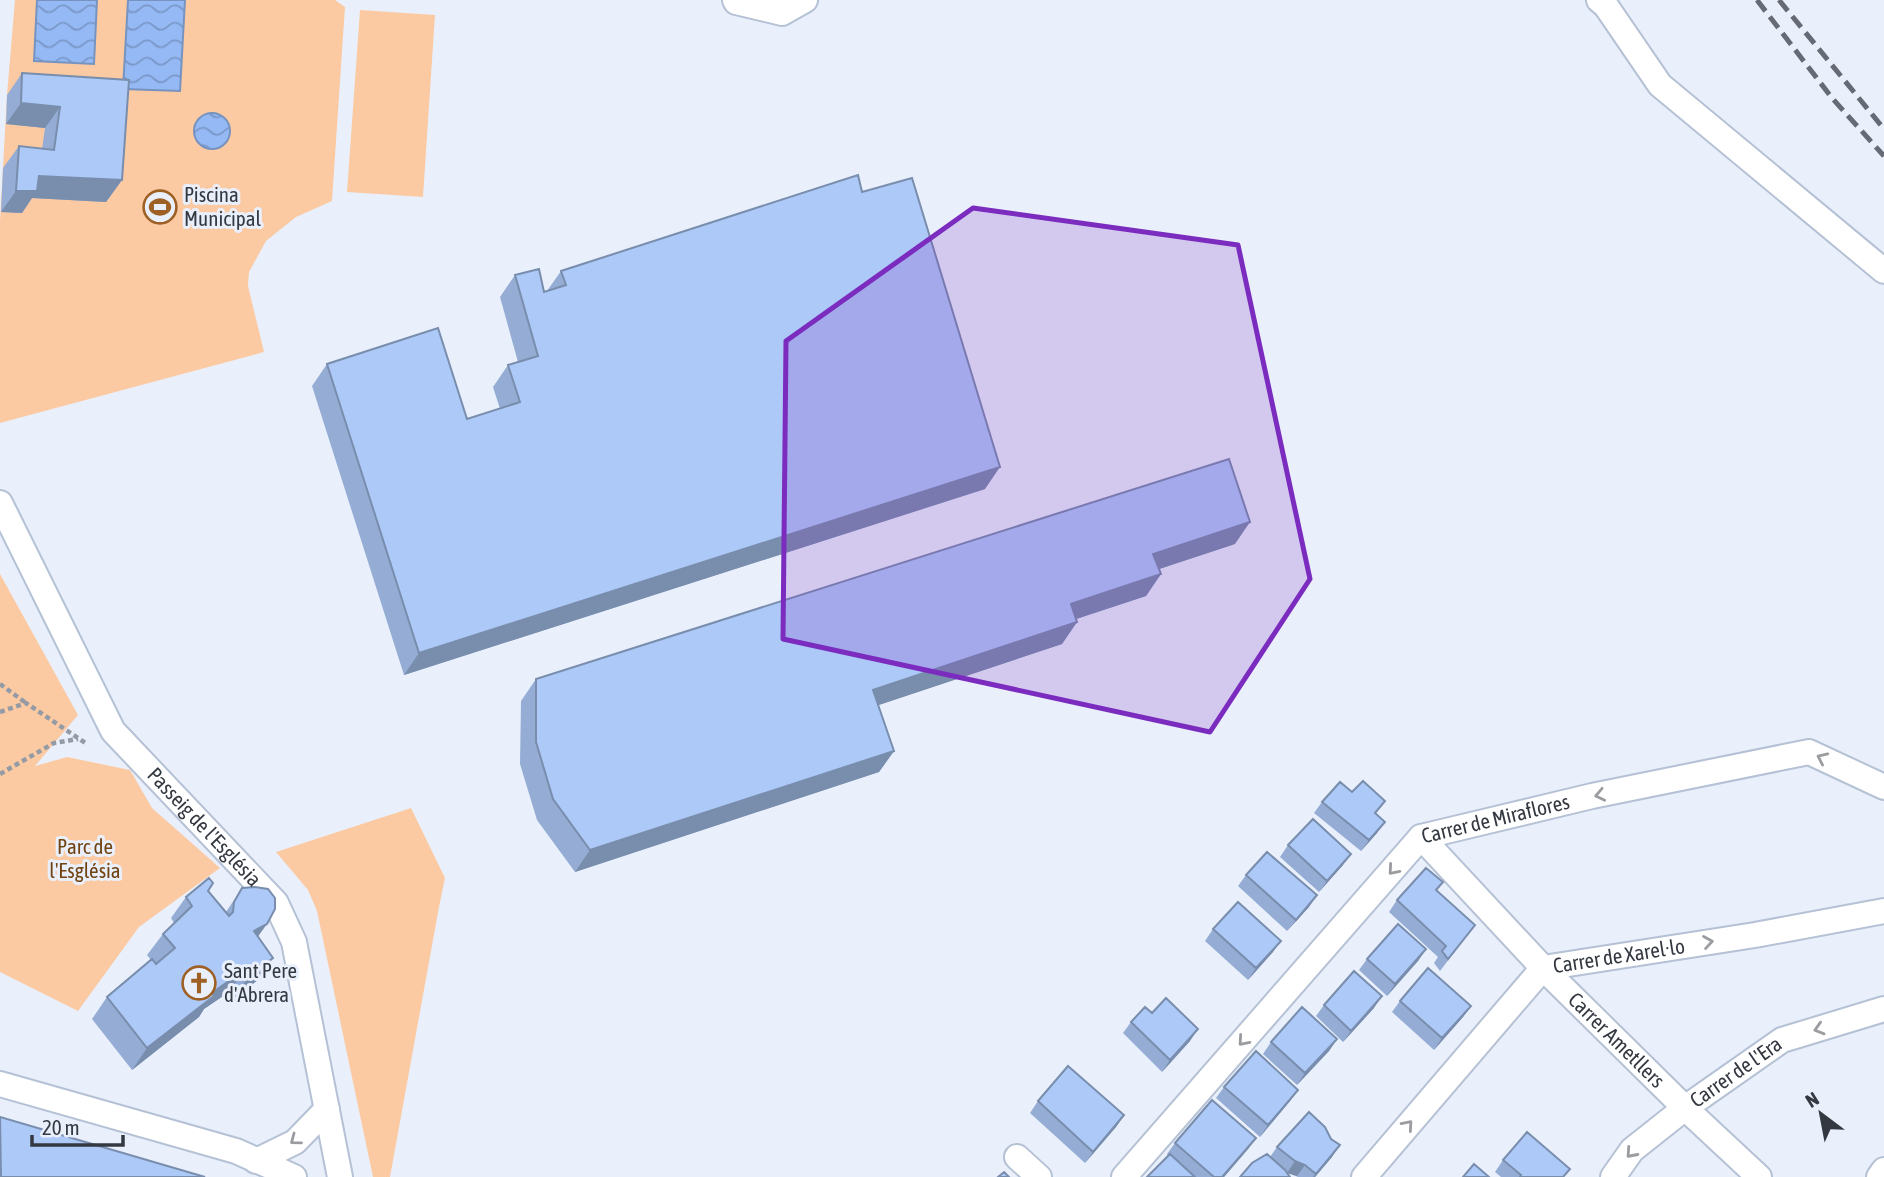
<svg xmlns="http://www.w3.org/2000/svg" width="1884" height="1177" viewBox="0 0 1884 1177" font-family="'Asap Condensed',sans-serif">
	<style>
		.park { fill: #fbcaa3 }
		.water { fill: url(#water-waves); stroke: #7793bf; stroke-width: 2 }
		.lines { fill: none; stroke-linecap: round; stroke-linejoin: round }
		.street-casing { stroke: #b5c1d4; stroke-width: 28 }
		.path { stroke: #959ba5; stroke-width: 4.5; stroke-dasharray: 5 3.5; stroke-linecap: butt }
		.street { stroke: #fff; stroke-width: 24 }
		.rail { stroke: #656a74; stroke-width: 5; stroke-dasharray: 14 7; stroke-linecap: butt }
		.wall { fill: #95add4 }
		.shaded-wall { fill: #798dad }
		.building { fill: #adc9f7; stroke: #798dad; stroke-width: 2 }
		.oneway { stroke: #9a9ca0 }
		.marked { fill: #7b2cbf; fill-opacity: 0.2; stroke: #7b2cbf; stroke-width: 5; stroke-linejoin: round }
		.labels { text-anchor: middle; stroke-width: 6; stroke-linejoin: round; paint-order: stroke }
		.poi-label { font-size: 21px; fill: #343941; stroke: #e9f0fc; text-anchor: start }
		.street-label { font-size: 21px; fill: #343941; stroke: #e9f0fc }
		.park-label { font-size: 21px; fill: #724211; stroke: #e9f0fc }
	</style>
	<defs>
		<pattern id="water-waves" width="16" height="10" patternUnits="userSpaceOnUse" patternTransform="scale(1.75)"><rect width="16" height="10" fill="#94b9f5"/><path d="M0 5q4-4 8 0t8 0" fill="none" stroke="#7a97c8"/></pattern>
	</defs>
	<rect width="100%" height="100%" fill="#e9f0fc"/>
	<!-- park -->
	<path class="park" d="M15 0H335L345 7 332 201 296 217 266 241 249 272 248 286 264 352 0 423V221L7 95Z
		M360 10 435 15 423 197 347 192Z
		M0 574 78 715 35 766 67 757 130 770 152 808 220 868 139 927 78 1011 0 972Z
		M411 808 445 878 439 907 390 1177H373L317 911 308 890 276 852Z"/>
	<!-- water -->
	<path class="water" d="M37 0H97L94 64 34 61Z
		M128 0H185L180 91 123 89Z
		M194 131a18 18 0 1 1 36 0a18 18 0 1 1-36 0Z"/>
	<g class="lines">
		<defs>
			<g id="street">
				<path d="M735 0 736 2 782 13 805 0"/>
				<path d="M1599 0 1606 6 1660 85 1884 271"/>
				<path id="s1" d="M0 503 113 731 276 903 294 942 340 1177"/>
				<path id="s2" d="M1421 837 1543 968 1685 1108 1759 1177"/>
				<path d="M0 1084 236 1151 294 1177"/>
				<path d="M1017 1157 1039 1177"/>
				<path d="M256 1161 295 1142 327 1109"/>
				<path id="s3" d="M1124 1177 1421 837 1592 796 1809 752 1884 787"/>
				<path id="s4" d="M1364 1177 1543 968 1755 935 1884 911"/>
				<path id="s5" d="M1613 1177 1632 1150 1685 1108 1782 1040 1884 1009"/>
				<path d="M1879 1177 1884 1170"/>
			</g>
		</defs>
		<!-- street casing -->
		<use href="#street" class="street-casing"/>
		<!-- path -->
		<path class="path" d="M0 684 26 703
			M0 712 26 703 87 744
			M0 774 54 743 78 739"/>
		<!-- street -->
		<use href="#street" class="street"/>
		<!-- rail -->
		<path class="rail" d="M1757 0 1832 98 1884 156
			M1779 0 1884 129"/>
	</g>
	<!-- wall -->
	<path class="wall" d="M22 73 129 80 122 180 106 202 32 198 22 213 1 212 3 168 19 146 42 149 45 128 6 124 7 95Z
		M862 192 985 489 404 675 312 386 327 364 467 419 500 409 493 387 508 365 518 362 500 297 515 275 544 292 547 291 561 271Z
		M1235 544 1159 569 1161 574 1146 596 1076 619 1077 622 1062 644 878 705 894 751 879 772 575 872 537 820 520 764 521 701 536 679Z
		M1352 792 1376 814 1377 833 1361 851 1314 813 1322 802Z
		M1288 845 1343 865 1319 892 1280 857Z
		M1246 875 1309 907 1287 931 1238 886Z
		M242 888 258 936 273 958 258 980 234 998 229 992 204 1009 199 1017 132 1070 92 1019 107 997 151 960 147 955 163 934 174 923 171 918 186 897 208 891 226 912Z
		M1437 891 1475 925 1440 971 1434 963 1438 957 1389 912 1397 900Z
		M1213 929 1273 952 1248 980 1205 941Z
		M1426 949 1418 961 1387 996 1359 970 1367 959Z
		M1400 1001 1471 1006 1463 1017 1434 1050 1392 1012Z
		M1324 1005 1374 1008 1343 1042 1316 1016Z
		M1152 1013 1190 1041 1162 1072 1123 1033 1131 1022Z
		M1337 1039 1329 1051 1297 1085 1263 1054 1271 1042Z
		M1224 1087 1290 1101 1260 1137 1216 1098Z
		M1038 1101 1124 1115 1116 1127 1085 1163 1030 1113Z
		M1256 1138 1248 1149 1224 1177H1147L1168 1156 1167 1154 1175 1143Z
		M1277 1147 1332 1157 1315 1177H1298L1288 1173 1270 1157Z
		M1503 1160 1565 1177H1501L1495 1172Z"/>
	<!-- shaded-wall -->
	<path class="shaded-wall" d="M21 103 60 107 45 128 6 124Z
		M39 176 122 180 106 202 32 198 22 213 1 212 16 191Z
		M1000 467 985 489 404 675 419 653Z
		M1250 522 1235 544 1138 576 1153 554Z
		M1161 574 1146 596 1055 626 1071 604Z
		M1077 622 1062 644 858 712 873 690Z
		M894 751 879 772 575 872 590 850Z
		M1385 822 1377 833 1361 851 1369 840Z
		M1351 854 1343 865 1319 892 1327 881Z
		M1317 895 1309 907 1287 931 1296 920Z
		M267 924 251 946 254 931Z
		M1281 941 1273 952 1248 980 1256 968Z
		M1426 949 1418 961 1387 996 1395 984Z
		M273 958 258 980 234 998 249 976Z
		M244 970 229 992 204 1009 199 1017 132 1070 147 1048 212 993Z
		M1382 996 1374 1008 1343 1042 1351 1031Z
		M1471 1006 1463 1017 1434 1050 1442 1038Z
		M1198 1029 1190 1041 1162 1072 1170 1060Z
		M1337 1039 1329 1051 1297 1085 1305 1073Z
		M1298 1090 1290 1101 1260 1137 1268 1125Z
		M1124 1115 1116 1127 1085 1163 1093 1152Z
		M1256 1138 1248 1149 1224 1177H1222Z
		M1340 1145 1332 1157 1315 1177H1313Z
		M1295 1161 1305 1165 1297 1176 1287 1173Z"/>
	<!-- building -->
	<path class="building" d="M22 73 129 80 122 180 39 176 37 191H16L19 146 54 150 60 107 21 103Z
		M858 175 862 192 912 178 1000 467 419 653 327 364 438 328 467 419 520 402 508 365 538 356 515 275 539 269 544 292 566 285 561 271Z
		M1229 459 1250 522 1153 554 1161 574 1071 604 1077 622 873 690 894 751 590 850 553 799 536 742V679Z
		M1363 781 1385 801 1375 813 1385 822 1369 840 1322 802 1340 782 1352 792Z
		M1313 819 1351 854 1327 881 1288 845Z
		M1267 852 1317 895 1296 920 1246 875Z
		M1426 868 1443 882 1436 890 1475 925 1448 959 1442 951 1446 946 1397 900Z
		M209 878 213 883 208 891 229 916 233 912 234 902 242 888 255 887 268 889 275 898V909L267 924 254 931 273 958 249 976 244 970 212 993 214 996 147 1048 107 997 152 959 156 964 175 948 163 934 192 906 186 897Z
		M1238 902 1281 941 1256 968 1213 929Z
		M1398 924 1426 949 1395 984 1367 959Z
		M1428 968 1471 1006 1442 1038 1400 1001Z
		M1354 971 1382 996 1351 1031 1324 1005Z
		M1166 998 1198 1029 1170 1060 1131 1022 1145 1007 1152 1013Z
		M1302 1007 1337 1039 1305 1073 1271 1042Z
		M1256 1051 1298 1090 1268 1125 1224 1087Z
		M1068 1066 1124 1115 1093 1152 1038 1101Z
		M1212 1100 1256 1138 1222 1177H1214L1175 1143Z
		M1309 1112 1325 1127 1331 1139 1340 1145 1316 1174 1305 1165 1295 1161 1277 1147Z
		M0 1117 205 1177H1Z
		M1527 1132 1570 1169 1563 1177H1520L1521 1175 1503 1160Z
		M1170 1154 1195 1177H1147Z
		M1267 1154 1285 1170 1290 1177H1240L1252 1163Z
		M1474 1164 1489 1177H1463Z
		M1004 1172 1009 1177H998Z"/>
	<!-- one-way arrows -->
	<defs><path id="oneway-chevron" d="M-2-3.5L2.5 0L-2 3.5" fill="none" stroke-width="1.6" stroke-linecap="round" stroke-linejoin="round" transform="scale(1.75)"/></defs>
	<g class="oneway">
		<use href="#oneway-chevron" transform="translate(1822 758) rotate(-155)"/>
		<use href="#oneway-chevron" transform="translate(1600 795) rotate(168)"/>
		<use href="#oneway-chevron" transform="translate(1393 870) rotate(131)"/>
		<use href="#oneway-chevron" transform="translate(1708 942) rotate(-9)"/>
		<use href="#oneway-chevron" transform="translate(1819 1029) rotate(163)"/>
		<use href="#oneway-chevron" transform="translate(1243 1041) rotate(131)"/>
		<use href="#oneway-chevron" transform="translate(1408 1125) rotate(-49)"/>
		<use href="#oneway-chevron" transform="translate(295 1140) rotate(143)"/>
		<use href="#oneway-chevron" transform="translate(1631 1153) rotate(132)"/>
	</g>
	<!-- marked area -->
	<path class="marked" d="M973 208 1238 245 1310 579 1210 732 783 639 786 341Z"/>
	<!-- icons -->
	<defs>
		<symbol id="stadium-ring" viewBox="-11 -11 22 22"><circle r="9.5" fill="#e9f0fc" stroke="#9e6025" stroke-width="1.5"/><path d="M0-5a6.5 5 0 1 0 0 10a6.5 5 0 1 0 0-10ZM-3.5-1.8h7v3.6h-7Z" fill="#9e6025"/></symbol>
		<symbol id="church-ring" viewBox="-11 -11 22 22"><circle r="9.5" fill="#e9f0fc" stroke="#9e6025" stroke-width="1.5"/><path d="M-1.2-6h2.4v3.5h3.3v2.4h-3.3V6h-2.4V-.1h-3.3v-2.4h3.3Z" fill="#9e6025"/></symbol>
	</defs>
	<g fill-rule="evenodd">
		<use href="#stadium-ring" x="141" y="188" width="38" height="38"/>
		<use href="#church-ring" x="180" y="964" width="38" height="38"/>
	</g>
	<g class="labels">
		<!-- poi labels -->
		<g class="poi-label">
			<text x="184" y="202">Piscina<tspan x="184" dy="24">Municipal</tspan></text>
			<text x="224" y="978">Sant Pere<tspan x="224" dy="24">d'Abrera</tspan></text>
		</g>
		<!-- street labels -->
		<g class="street-label">
			<text dy="7" stroke="none"><textPath href="#s3" startOffset="528">Carrer de Miraflores</textPath></text>
			<text dy="7" stroke="none"><textPath href="#s1" startOffset="387">Passeig de l'Església</textPath></text>
			<text dy="7" stroke="none"><textPath href="#s4" startOffset="352">Carrer de Xarel·lo</textPath></text>
			<text dy="7" stroke="none"><textPath href="#s2" startOffset="282">Carrer Ametllers</textPath></text>
			<text dy="7" stroke="none"><textPath href="#s5" startOffset="163">Carrer de l'Era</textPath></text>
		</g>
		<!-- park labels -->
		<g class="park-label">
			<text x="85" y="854">Parc de<tspan x="85" dy="24">l'Església</tspan></text>
		</g>
	</g>
	<!-- north arrow -->
	<g transform="translate(1821 1114) rotate(328)" stroke="#e9f0fc" stroke-width="5" paint-order="stroke">
	<path d="M0-5L12 26L0 18L-12 26Z" fill="#343941"/>
	<text y="-10" font-size="19" font-weight="bold" text-anchor="middle" fill="#343941">N</text>
	</g>
	<!-- scale -->
	<path d="M32 1135v10h91v-10" fill="none" stroke="#343941" stroke-width="3.5"/>
	<text x="42" y="1135" font-size="21" fill="#343941" stroke="#e9f0fc" stroke-width="5" paint-order="stroke">20 m</text>
</svg>
